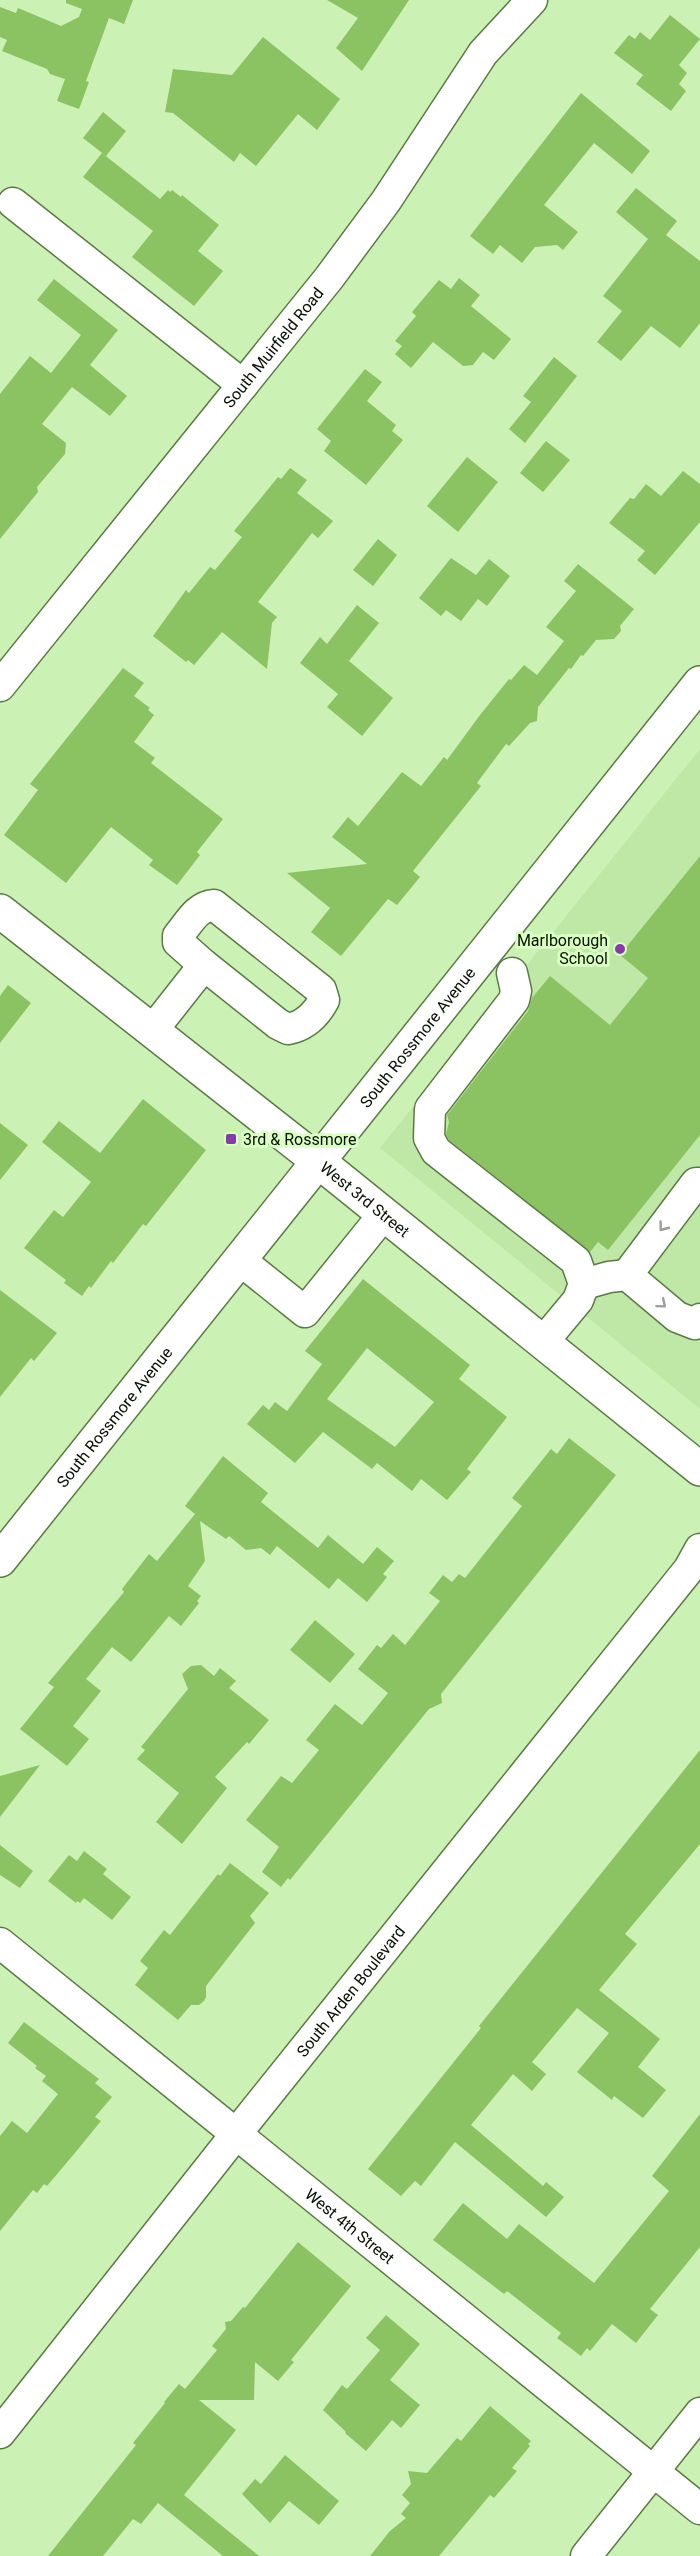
<svg xmlns="http://www.w3.org/2000/svg" width="700" height="2556" viewBox="0 0 700 2556" font-family="Roboto,sans-serif">
	<style>
		.built { fill: #bfe7a5 }
		.building { fill: #8bc363; fill-rule: evenodd }
		.lines { fill: none; stroke-linecap: round; stroke-linejoin: round }
		.minor-casing { stroke: #5a7a44; stroke-width: 33 }
		.major-casing { stroke: #5a7a44; stroke-width: 36 }
		.minor { stroke: #fff; stroke-width: 30 }
		.major { stroke: #fff; stroke-width: 33 }
		.oneway { stroke: #9b9f99 }
		.poi-dot { fill: #873aaa; stroke: #d9ffc2; stroke-width: 2 }
		.labels { text-anchor: middle; stroke-width: 6; stroke-linejoin: round; paint-order: stroke }
		.street-label { font-size: 16px; fill: #051000; stroke: #d9ffc2 }
		.poi-label { font-size: 16px; fill: #051000; stroke: #d9ffc2; text-anchor: end }
	</style>
	<rect width="100%" height="100%" fill="#ccf1b5"/>
	<!-- built -->
	<path class="built" d="M700 749V1409L380 1148Z"/>
	<!-- building -->
	<path class="building" d="M66 0H133L124 24 109 18 86 81 89 82 79 109 57 101 65 79 50 74 47 69 2 51 7 40 0 37V7L16 13 18 8 61 26 79 17 82 9 66 3Z
		M327 0H409L362 71 336 48 358 18Z
		M670 15 700 39 679 65 687 73 679 84 686 91 671 111 636 84 643 75 614 53 629 35 635 39 640 32 650 40Z
		M263 37 340 99 317 130 298 114 256 166 240 153 234 162 173 113 165 112 173 69 232 75Z
		M581 93 650 151 632 174 594 143 544 205 578 232 563 250 557 245 535 247 522 263 500 245 493 254 470 236Z
		M103 112 126 131 106 156 83 138Z
		M102 153 160 199 168 190 170 192 172 190 181 197 182 195 219 225 198 251 223 271 194 306 132 257 153 231 83 177Z
		M636 188 677 221 666 235 700 261V323L680 348 651 326 621 361 597 342 622 311 603 296 648 239 616 212Z
		M459 278 480 295 471 306 511 339 494 360 483 352 473 365 463 366 433 342 411 368 395 354 402 346 395 341 416 316 412 312 439 280 451 289Z
		M54 279 118 330 90 365 127 396 110 416 72 387 42 424 66 443 65 454 37 487 38 492 0 539V394L30 356 51 373 81 335 37 300Z
		M554 357 577 376 525 443 509 429 531 402 523 396Z
		M365 369 382 382 367 401 396 425 392 431 403 440 366 485 324 451 331 441 317 429Z
		M546 441 570 460 543 492 520 473Z
		M467 457 498 482 458 532 427 506Z
		M290 468 307 480 297 493 333 521 318 538 312 533 258 602 277 617 272 623 267 669 222 632 194 665 188 660 186 662 153 636 186 590 189 593 210 567 215 570 242 537 234 531 278 477 281 479Z
		M683 471 700 484V522L655 575 637 560 645 551 609 523 630 498 634 499 646 484 661 496Z
		M378 539 397 555 373 586 353 570Z
		M451 558 476 575 489 559 510 576 487 606 478 599 461 621 446 610 441 616 419 598Z
		M578 564 634 609 620 626 621 631 614 639 596 640 583 656 581 655 571 669 569 668 538 707 537 721 530 723 509 746 506 744 477 783 481 786 413 871 420 877 397 905 388 899 341 956 311 932 330 908 287 873 367 864 332 837 348 817 358 826 402 772 421 786 444 757 447 760 480 715 509 679 511 680 524 665 537 675 564 641 546 627 576 591 564 581Z
		M357 605 379 623 349 661 393 698 362 736 327 707 338 694 300 663 320 637 327 644Z
		M123 668 144 683 134 696 150 708 148 710 154 715 134 742 155 758 151 763 223 819 197 852 200 855 177 885 149 865 153 860 111 827 66 883 4 835 38 790 30 784Z
		M700 856V1135L608 1250 598 1242 590 1252 449 1140 446 1134 449 1122 447 1115 528 1011 532 998 550 976 610 1025 648 978 620 955Z
		M8 985 31 1003 0 1043V996Z
		M143 1099 206 1150 146 1226 143 1224 113 1263 111 1261 91 1288 89 1286 82 1296 64 1283 66 1280 24 1248 54 1210 63 1217 91 1182 42 1142 59 1121 100 1153Z
		M0 1123 28 1145 0 1180Z
		M363 1279 470 1365 459 1379 507 1417 467 1469 471 1472 447 1500 421 1479 412 1491 377 1463 372 1469 323 1432 295 1463 247 1424 263 1405 269 1410 275 1402 287 1411 322 1364 305 1351ZM367 1348 434 1402 395 1447 327 1399Z
		M0 1290 57 1333 34 1361 31 1358 0 1397Z
		M569 1438 616 1475 441 1694 442 1703 429 1709 290 1880 288 1878 281 1887 262 1872 279 1847 246 1820 281 1776 292 1783 319 1750 306 1740 335 1704 362 1725 388 1693 358 1669 377 1645 381 1648 393 1634 405 1645 440 1601 429 1593 443 1575 452 1582 459 1574 465 1578 522 1506 512 1498 551 1449 557 1454Z
		M223 1456 268 1493 261 1502 318 1548 328 1535 363 1564 377 1547 394 1561 383 1574 387 1577 367 1602 338 1578 329 1589 277 1546 270 1555 261 1548 246 1550 229 1536 226 1539 200 1521 205 1561 188 1586 201 1596 197 1601 199 1603 181 1626 169 1616 131 1662 112 1647 86 1679 101 1691 73 1726 89 1739 67 1766 20 1729 54 1687 48 1683 124 1592 122 1589 149 1554 157 1561 195 1514 185 1506Z
		M315 1620 355 1654 330 1683 290 1650Z
		M201 1665 214 1676 220 1668 236 1681 229 1688 269 1720 249 1744 247 1742 215 1777 227 1788 182 1844 156 1822 179 1793 137 1759 145 1750 141 1747 188 1689 182 1674 191 1666Z
		M700 1750V1844L625 1934 637 1944 599 1990 660 2039 638 2067 666 2090 643 2118 614 2096 612 2100 577 2072 609 2033 577 2008 532 2062 546 2074 532 2091 513 2074 471 2125 543 2186 546 2182 564 2197 546 2217 455 2142 421 2186 415 2181 401 2196 368 2169 481 2028 479 2026Z
		M40 1765 0 1817V1776Z
		M0 1845 33 1871 20 1888 0 1875Z
		M84 1851 107 1869 103 1874 131 1897 112 1920 84 1898 80 1903 77 1901 76 1903 48 1881 69 1855 77 1861Z
		M230 1863 269 1893 250 1916 255 1923 206 1986V1997L204 2001 199 2005H191L178 2020 135 1985 148 1968 140 1961 164 1930 170 1935 218 1874 220 1876Z
		M24 2022 99 2079 95 2083 112 2097 95 2117 101 2121 74 2154 47 2186 44 2184 37 2193 33 2190 0 2231V2136L12 2121 27 2133 58 2094 42 2081 46 2076 35 2068 37 2066 8 2043Z
		M700 2114V2247L650 2309 658 2315 636 2343 612 2324 590 2351 587 2348 581 2356 557 2338 561 2333 507 2291 504 2294 433 2240 463 2203 507 2239 519 2224 594 2283 669 2191 652 2176Z
		M298 2242 351 2286 291 2360 294 2362 278 2381 255 2362 254 2400H199L236 2430 184 2495 259 2556H223L158 2503 141 2524 133 2519 103 2556H48L136 2445 133 2443 165 2403 164 2402 179 2384 185 2389 217 2350 212 2346 226 2329 225 2322 231 2321 243 2307 245 2308Z
		M386 2315 420 2344 390 2380 420 2405 401 2428 392 2420 366 2451 345 2433 346 2432 323 2410 342 2385 347 2389 380 2350 366 2338Z
		M490 2406 531 2441 528 2444 530 2446 512 2468 517 2471 494 2498 490 2495 439 2556H370L390 2531 406 2518 401 2514 410 2503 402 2495 411 2484 408 2471 427 2473 457 2438 461 2441Z
		M285 2455 339 2501 319 2525 289 2501 270 2523 242 2494 255 2479 261 2484Z"/>
	<g class="lines">
		<defs>
			<g id="minor">
				<path d="M13 203 243 385"/>
				<path id="s1" d="M0 686 329 278 386 201 483 53 532 0"/>
				<path d="M214 905 321 990 324 1000C316 1015 304 1026 288 1029L278 1024 204 965 178 942V936C189 923 197 906 214 905Z"/>
				<path d="M512 973 516 991 514 1000 430 1109 429 1138 436 1151 576 1261 584 1284 578 1300 543 1342"/>
				<path d="M152 1031 204 965"/>
				<path d="M240 1260 305 1312 384 1214"/>
				<path d="M627 1275 696 1183H700"/>
				<path d="M584 1284 609 1277 627 1275 677 1317 695 1324 700 1319"/>
				<path id="s2" d="M0 1943 700 2509"/>
				<path id="s3" d="M0 2433 236 2134 689 1569 700 1549"/>
				<path d="M586 2556 700 2413"/>
			</g>
			<g id="major">
				<path id="s4" d="M0 911 318 1161 700 1469"/>
				<path id="s5" d="M0 1560 700 683"/>
			</g>
		</defs>
		<!-- minor casing -->
		<use href="#minor" class="minor-casing"/>
		<!-- major casing -->
		<use href="#major" class="major-casing"/>
		<!-- minor -->
		<use href="#minor" class="minor"/>
		<!-- major -->
		<use href="#major" class="major"/>
	</g>
	<!-- one-way arrows -->
	<defs><path id="oneway-chevron" d="M-2-3.5L2.5 0L-2 3.5" fill="none" stroke-width="1.6" stroke-linecap="round" stroke-linejoin="round" transform="scale(1.5)"/></defs>
	<g class="oneway">
		<use href="#oneway-chevron" transform="translate(663 1227) rotate(127)"/>
		<use href="#oneway-chevron" transform="translate(662 1304) rotate(40)"/>
	</g>
	<!-- markers -->
	<g class="poi-dot">
		<circle cx="620" cy="949" r="6"/>
		<rect x="225" y="1133" width="12" height="12" rx="3"/>
	</g>
	<g class="labels">
		<!-- street labels -->
		<g class="street-label">
			<text dy="6" stroke="none"><textPath href="#s1" startOffset="435">South Muirfield Road</textPath></text>
			<text dy="6" stroke="none"><textPath href="#s5" startOffset="669">South Rossmore Avenue</textPath></text>
			<text dy="6" stroke="none"><textPath href="#s4" startOffset="465">West 3rd Street</textPath></text>
			<text dy="6" stroke="none"><textPath href="#s5" startOffset="183">South Rossmore Avenue</textPath></text>
			<text dy="6" stroke="none"><textPath href="#s3" startOffset="564">South Arden Boulevard</textPath></text>
			<text dy="6" stroke="none"><textPath href="#s2" startOffset="450">West 4th Street</textPath></text>
		</g>
		<!-- poi labels -->
		<g class="poi-label">
			<text x="608" y="946">Marlborough<tspan x="608" dy="18">School</tspan></text>
			<text x="243" y="1145" text-anchor="start">3rd &amp; Rossmore</text>
		</g>
	</g>
</svg>
